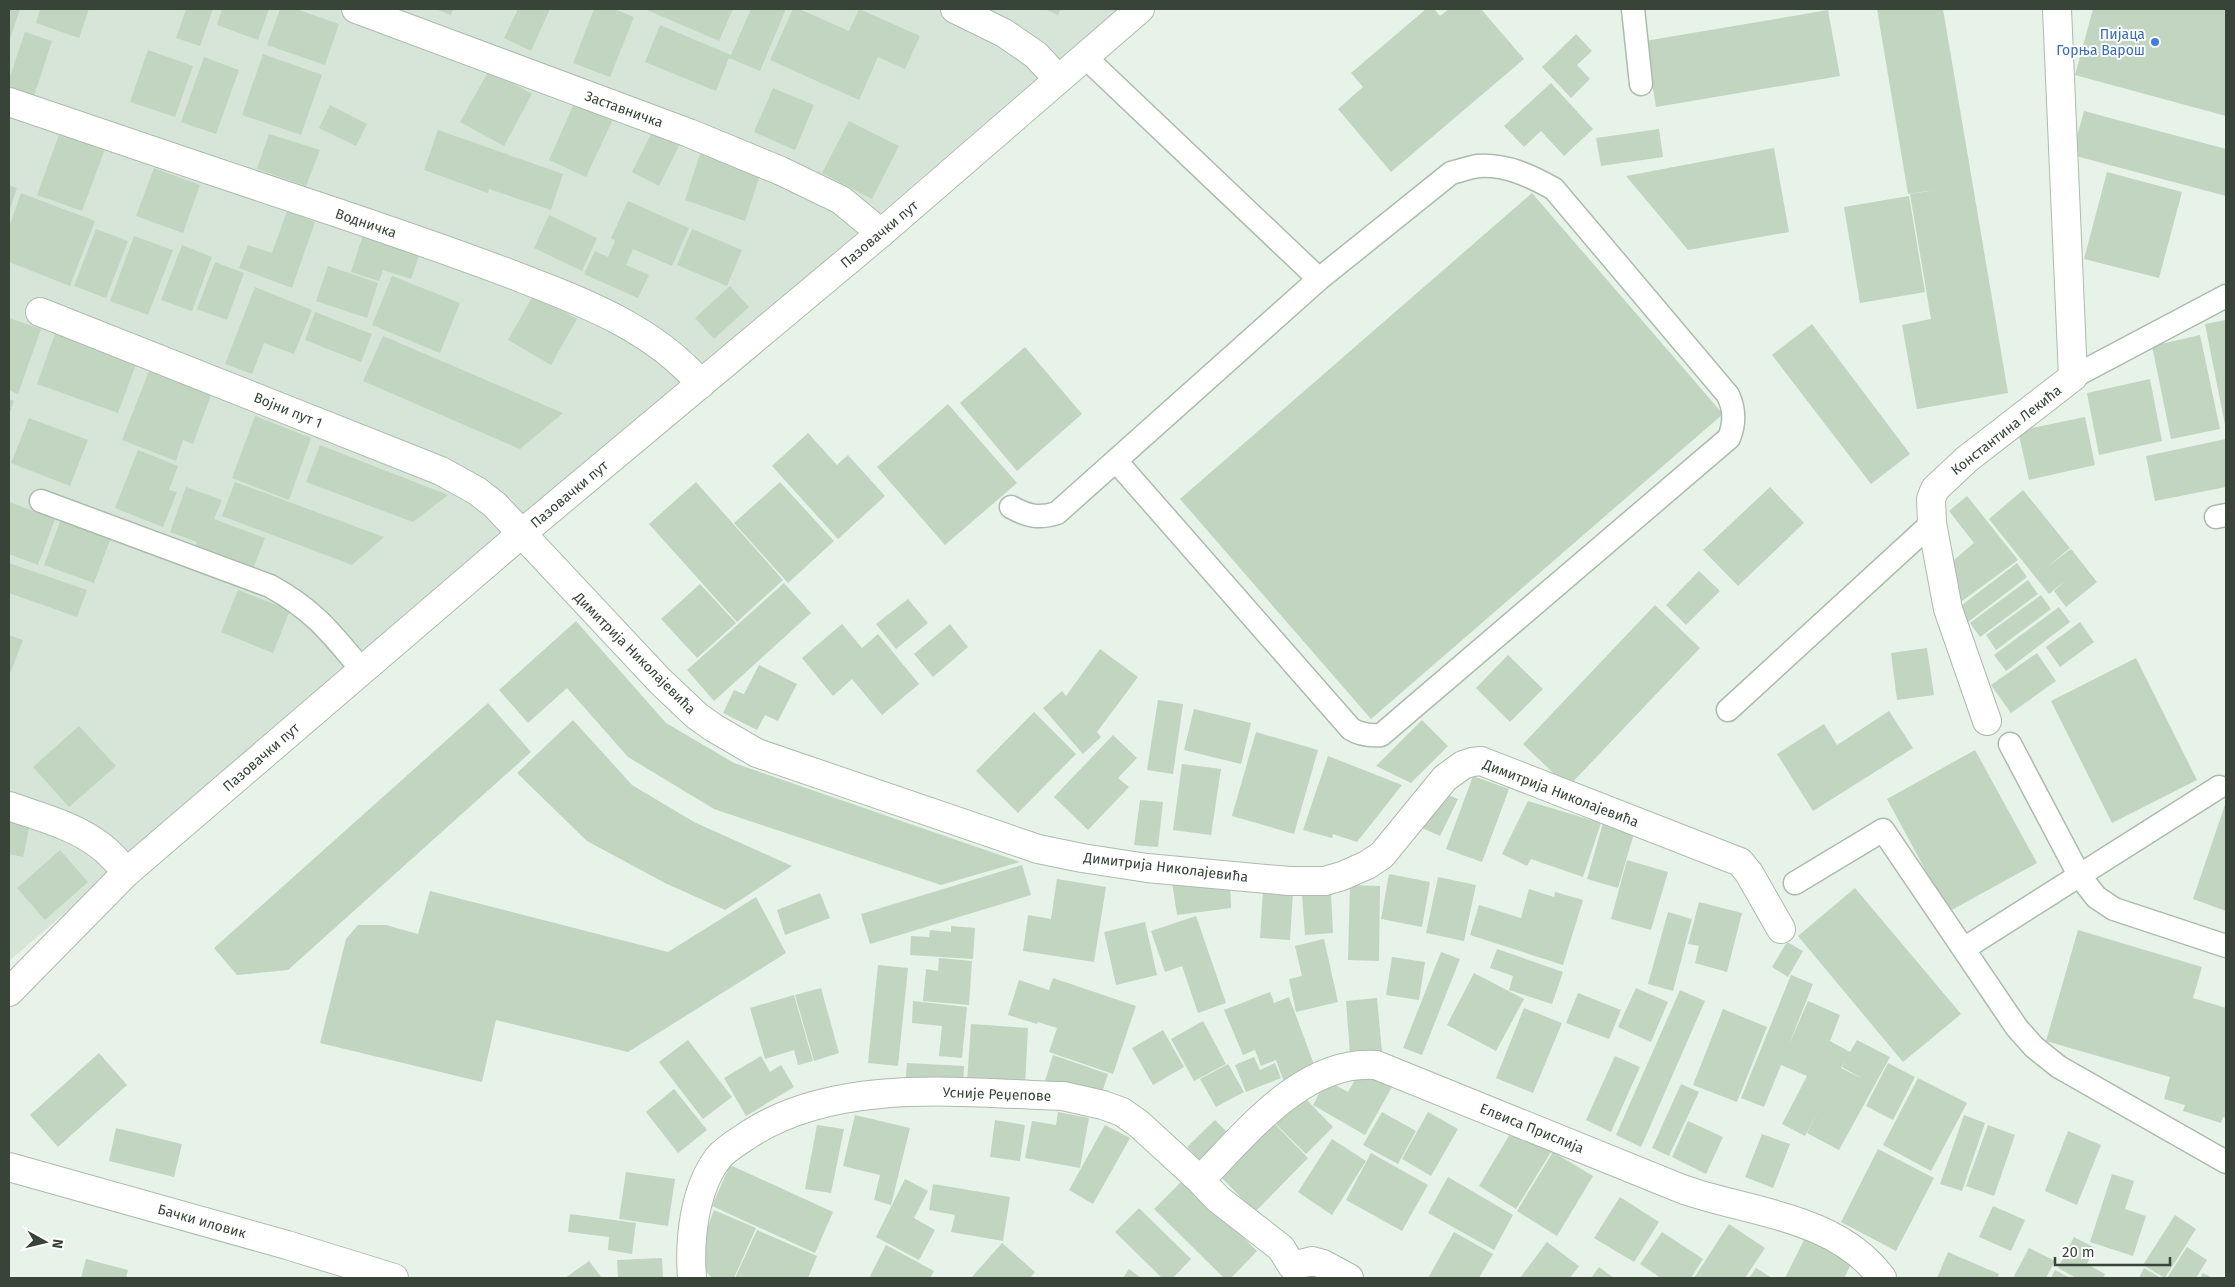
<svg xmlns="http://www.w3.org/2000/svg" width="2235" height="1287" viewBox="0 0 2235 1287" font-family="'Fira Sans',sans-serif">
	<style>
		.residential { fill: #d6e5d7 }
		.building { fill: #c1d5c1; fill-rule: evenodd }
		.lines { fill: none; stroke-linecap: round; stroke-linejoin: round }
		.service-casing { stroke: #abbcac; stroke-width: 25 }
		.minor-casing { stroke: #abbcac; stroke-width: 30 }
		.tertiary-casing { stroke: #abbcac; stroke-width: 30 }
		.service { stroke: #fff; stroke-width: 22 }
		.minor { stroke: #fff; stroke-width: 28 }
		.tertiary { stroke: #fff; stroke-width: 28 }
		.shop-dot { fill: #3f7fe0; stroke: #fff; stroke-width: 2 }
		.labels { text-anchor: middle; stroke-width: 4; stroke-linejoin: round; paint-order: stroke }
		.shop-label { font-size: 14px; fill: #366cbe; stroke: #fff; text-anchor: end }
		.street-label { font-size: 14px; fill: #374437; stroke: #fff }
	</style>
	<rect width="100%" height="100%" fill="#e7f2e8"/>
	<!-- residential -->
	<path class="residential" d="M9 9H1118L9 961Z"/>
	<!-- building -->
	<path class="building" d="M9 9H20L9 42Z
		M40 9H89L79 38 36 23Z
		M186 9H213L200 46 176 38Z
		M222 9H269L258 40 217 25Z
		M280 9H296L339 24 325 65 267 45Z
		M435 9H453L451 15Z
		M518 9H550L531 51 504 38Z
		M594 9H614L634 17 610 77 573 63Z
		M647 9H733L719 41 647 10Z
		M751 9H786L760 71 729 58 716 91 645 62 660 25 731 55Z
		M793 9H799L849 31 859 9 920 36 905 69 878 57 859 100 770 60Z
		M1044 9H1061L1058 15Z
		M1426 9H1434L1440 16 1449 9H1481L1524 59 1391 172 1338 109 1363 87 1351 73Z
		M1877 9H1943L2008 393 1917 409 1902 325 1931 319 1910 194 1942 189 1908 194Z
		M2093 9H2226V116L2075 75Z
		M1828 10 1840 76 1656 107 1645 41Z
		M25 32 52 41 34 96 9 87V79Z
		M1576 34 1592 51 1577 65 1590 79 1571 98 1542 67Z
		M148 50 193 66 175 117 130 102Z
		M263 54 322 75 301 135 242 115Z
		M204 57 239 70 216 134 181 122Z
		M489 70 532 94 504 146 460 122Z
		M1551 83 1593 129 1564 156 1541 131 1524 147 1504 126Z
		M773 88 814 105 795 150 754 132Z
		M577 97 615 115 586 177 549 160Z
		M330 105 367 124 356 146 319 128Z
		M2084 111 2226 149V196L2072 155Z
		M849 121 899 146 872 199 822 173Z
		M1659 129 1663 157 1601 166 1596 138Z
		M438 130 563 174 551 210 489 189 488 193 424 170Z
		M60 132 105 149 82 211 37 195Z
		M652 132 679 146 659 186 632 172Z
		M269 134 320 150 306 186 257 169Z
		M1774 148 1789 232 1688 250 1626 176Z
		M700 154 760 175 745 221 685 200Z
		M154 168 200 185 183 233 136 216Z
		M2107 172 2182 192 2159 278 2084 259Z
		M9 185 17 188 9 212Z
		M21 193 95 221 70 286 9 262V227Z
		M1532 193 1723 414 1371 719 1180 499Z
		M1909 196 1925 292 1860 303 1844 207Z
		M628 201 689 228 672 266 633 249 626 265 649 275 638 298 584 274 595 251 608 257 615 241 611 238Z
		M287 211 315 222 292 288 239 268 248 245 272 253Z
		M549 215 597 238 582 271 534 248Z
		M96 229 128 241 106 298 74 286Z
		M365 229 422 247 411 279 383 270 379 281 351 272Z
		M692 229 742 250 727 286 677 265Z
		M134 236 173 250 148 315 110 301Z
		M182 245 212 257 192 311 161 300Z
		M215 262 244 273 227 320 197 309Z
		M328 266 378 283 367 318 316 301Z
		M392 276 460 303 440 353 372 325Z
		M730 286 749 307 714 339 695 318Z
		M255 287 312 310 294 354 264 343 252 374 225 364Z
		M534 294 577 319 551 365 508 340Z
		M315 312 372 334 361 362 305 340Z
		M9 318 41 329 18 394 9 390Z
		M2226 320V425H2225L2205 324Z
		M1812 324 1910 454 1871 484 1772 355Z
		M55 334 136 364 118 413 37 384Z
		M2200 335 2220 429 2171 439 2152 346Z
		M383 336 563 413 520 449 363 381Z
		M1025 347 1082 414 1017 471 960 403Z
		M149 371 211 395 193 444 183 440 176 461 122 440Z
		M2150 379 2162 441 2099 455 2087 393Z
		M9 399 14 401 9 415Z
		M948 404 1017 483 945 545 877 467Z
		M255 416 311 438 289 500 232 478Z
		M2085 417 2095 465 2029 480 2018 431Z
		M29 418 88 440 70 486 11 463Z
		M808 433 837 465 848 455 885 496 838 539 772 466Z
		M2226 439V487L2155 501 2146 456Z
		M320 445 448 495 413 522 306 482Z
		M138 450 178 466 169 490 177 492 163 527 115 508Z
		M235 482 384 537 352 565 222 516Z
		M696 482 783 580 737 622 649 524Z
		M780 482 834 541 788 583 734 523Z
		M186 487 222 500 214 519 265 538 251 574 193 553 197 542 170 532Z
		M1770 487 1804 523 1738 586 1703 550Z
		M2023 490 2070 548 2047 567 2071 549 2097 582 2066 607 2054 591 2066 580 2049 594 1989 519Z
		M1967 496 2018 560 1954 607 1948 565 1974 543 1949 511Z
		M9 502 55 519 38 565 9 554Z
		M61 519 111 538 94 583 44 565Z
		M9 563 87 590 77 617 9 593Z
		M2017 563 2027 577 1968 622 1958 608Z
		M1699 571 1720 591 1686 625 1666 605Z
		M2028 580 2038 594 1980 637 1970 623Z
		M784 583 811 613 714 701 687 670Z
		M700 584 736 623 697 658 661 619Z
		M238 590 290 610 273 653 221 632Z
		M2041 595 2051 609 1996 650 1986 635Z
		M908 599 928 623 896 649 876 624Z
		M1655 605 1700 648 1568 787 1523 744Z
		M2059 607 2070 622 2006 671 1994 655Z
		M576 621 666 723 734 763 1020 862 941 885 714 809 628 757 567 688 528 723 499 690Z
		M2080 622 2094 642 2060 667 2046 647Z
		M842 624 862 648 878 634 919 684 882 715 852 679 833 696 802 658Z
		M950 624 968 647 933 677 914 654Z
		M9 635 23 640 9 676Z
		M1927 648 1934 695 1897 700 1891 653Z
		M1100 649 1138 677 1097 732 1101 737 1083 754 1043 708 1062 691 1066 696Z
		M2037 653 2056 681 2011 713 1991 685Z
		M1508 655 1543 689 1510 722 1476 688Z
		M2136 658 2197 780 2112 823 2051 701Z
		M759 665 797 684 778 721 765 715 757 730 723 713 734 690 744 694Z
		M1158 700 1183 704 1173 774 1147 770Z
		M488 703 531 752 288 970 237 975 214 948Z
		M1194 709 1251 723 1241 764 1184 750Z
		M1889 711 1913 748 1813 811 1777 754 1824 724 1837 745Z
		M1034 712 1076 754 1018 813 976 771Z
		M573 720 632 785 694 822 792 866 725 910 665 883 587 841 517 773Z
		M1422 720 1448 746 1411 783 1376 766Z
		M79 726 116 766 69 807 33 767Z
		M1256 732 1318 750 1294 834 1232 816Z
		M1113 735 1137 758 1118 778 1129 787 1088 830 1054 797Z
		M1975 750 2037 863 1948 912 1887 799Z
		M1328 756 1402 785 1357 842 1333 834 1332 838 1303 830Z
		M1182 764 1221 769 1211 835 1173 830Z
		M1473 776 1509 789 1482 862 1446 849Z
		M1439 791 1458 799 1440 836 1422 828Z
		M1140 800 1163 802 1158 847 1134 845Z
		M1528 801 1601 823 1583 877 1531 859 1527 866 1502 854Z
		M2226 802V911L2193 899Z
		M9 820 30 824 23 857 9 854Z
		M1603 823 1634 833 1618 888 1587 879Z
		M60 850 88 882 45 920 17 888Z
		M1627 860 1668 872 1651 930 1611 919Z
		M1022 865 1031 895 870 944 861 914Z
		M1389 874 1430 882 1422 927 1381 919Z
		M1438 877 1476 885 1464 941 1426 933Z
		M1057 879 1106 887 1094 962 1023 951 1028 915 1051 919Z
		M1172 882 1230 883 1231 908 1177 915Z
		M1350 885 1380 886 1379 961 1348 960Z
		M1855 888 1961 1014 1903 1062 1798 936Z
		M1529 889 1554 897 1555 892 1583 900 1563 965 1470 935 1479 905 1521 918Z
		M1263 890 1293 892 1290 940 1260 938Z
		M430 891 668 952 756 897 786 953 628 1052 496 1020 482 1082 320 1043 346 939 358 925H386L418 934Z
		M1331 892 1333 933 1305 935 1302 894Z
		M820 893 830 918 785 935 777 910Z
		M1699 902 1742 913 1727 972 1695 963 1699 946 1688 944Z
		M1668 912 1692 919 1673 991 1648 984Z
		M1196 916 1226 1003 1198 1013 1182 966 1165 972 1151 931Z
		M1145 922 1157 975 1116 985 1104 932Z
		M951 926 975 928 973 959 910 955 911 936 929 937 930 930 951 932Z
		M2078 930 2202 967 2193 998 2226 1008V1118L2223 1117 2221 1123 2183 1111 2185 1105 2164 1099 2170 1077 2046 1041Z
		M1324 939 1338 1002 1296 1012 1289 979 1302 976 1295 946Z
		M1787 942 1803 951 1788 977 1772 967Z
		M1497 949 1563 972 1552 1004 1509 990 1513 976 1490 968Z
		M1441 952 1460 959 1422 1055 1403 1048Z
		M1392 957 1425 962 1419 1000 1386 995Z
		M939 958 972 961 969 1005 923 1001 926 969 938 971Z
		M878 965 908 968 898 1066 868 1063Z
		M1474 973 1524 999 1496 1051 1447 1025Z
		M1791 975 1813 984 1788 1047 1808 1001 1840 1015 1830 1041 1850 1052 1857 1040 1890 1057 1839 1150 1807 1133 1820 1107 1805 1136 1782 1124 1807 1076 1781 1065 1764 1107 1741 1098ZM1846 1058 1842 1067 1863 1079 1841 1068Z
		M1053 978 1136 1006 1113 1074 1049 1052 1057 1028 1038 1022 1037 1024 1008 1015 1019 980 1049 990Z
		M821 988 839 1053 814 1061 795 995Z
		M1636 988 1668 1002 1651 1042 1618 1027Z
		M1680 990 1705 1001 1641 1147 1616 1135Z
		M1270 992 1274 1003 1289 997 1316 1070 1284 1082 1276 1060 1261 1066 1255 1050 1243 1055 1224 1010Z
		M1578 993 1621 1010 1609 1039 1566 1023Z
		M794 995 813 1061 798 1065 794 1050 765 1059 750 1008Z
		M1377 998 1382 1052 1350 1054 1346 1001Z
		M913 1001 967 1007 962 1058 939 1056 942 1026 912 1023Z
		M1524 1008 1562 1023 1533 1093 1496 1078Z
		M1723 1009 1767 1027 1737 1102 1693 1085Z
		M1203 1021 1226 1064 1194 1081 1171 1039Z
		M971 1024 1028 1028 1025 1086 967 1082Z
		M1163 1030 1184 1067 1153 1085 1132 1048Z
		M688 1040 732 1097 703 1119 659 1062Z
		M99 1053 127 1085 58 1147 30 1115Z
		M1053 1055 1108 1074 1100 1099 1045 1081Z
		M761 1056 770 1072 781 1065 794 1087 746 1116 724 1078Z
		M1615 1056 1640 1067 1611 1132 1586 1120Z
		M1254 1057 1260 1070 1275 1063 1281 1078 1246 1092 1235 1065Z
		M907 1063 964 1066 963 1088 905 1086Z
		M1888 1063 1915 1077 1893 1120 1866 1106Z
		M1228 1064 1244 1092 1216 1107 1200 1079Z
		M1361 1069 1392 1087 1365 1135 1313 1105 1326 1080 1348 1092Z
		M1918 1078 1967 1103 1931 1171 1883 1145Z
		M1681 1084 1699 1092 1669 1156 1652 1148Z
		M674 1089 707 1130 678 1153 646 1112Z
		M1304 1097 1333 1127 1306 1154 1276 1124Z
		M1058 1112 1089 1118 1080 1168 1025 1158 1032 1121 1056 1125Z
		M1382 1112 1416 1131 1398 1164 1363 1145Z
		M1428 1112 1458 1129 1431 1176 1402 1159Z
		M855 1115 910 1128 891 1205 874 1200 880 1175 843 1166Z
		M1964 1115 1985 1123 1962 1191 1940 1184Z
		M995 1120 1025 1125 1020 1161 990 1157Z
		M1215 1120 1234 1139 1206 1167 1187 1147Z
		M1688 1121 1723 1137 1706 1174 1672 1157Z
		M1274 1123 1308 1158 1255 1212 1221 1177Z
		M817 1125 844 1129 831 1193 805 1189Z
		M1105 1125 1130 1138 1093 1204 1069 1190Z
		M1988 1125 2015 1135 1994 1196 1966 1186Z
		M116 1128 182 1144 174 1177 109 1161Z
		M1513 1129 1551 1152 1516 1209 1479 1186Z
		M2068 1131 2101 1145 2077 1205 2045 1191Z
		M1762 1134 1790 1144 1773 1188 1745 1177Z
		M1332 1139 1366 1161 1332 1215 1298 1192Z
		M1878 1149 1934 1178 1896 1251 1841 1222Z
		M1553 1152 1593 1176 1557 1236 1517 1211Z
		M1371 1153 1428 1185 1402 1231 1346 1200Z
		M730 1165 833 1212 815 1253 712 1206Z
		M626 1172 675 1179 668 1226 619 1219Z
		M2112 1174 2134 1181 2125 1209 2146 1216 2133 1256 2090 1242Z
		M1448 1177 1513 1215 1494 1250 1428 1213Z
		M905 1179 928 1191 914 1218 935 1230 919 1260 876 1237Z
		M1184 1179 1257 1251 1231 1278H1224L1154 1209Z
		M933 1184 1010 1197 1003 1241 951 1232 955 1215 929 1210Z
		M1620 1197 1659 1222 1634 1262 1594 1238Z
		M1993 1206 2025 1220 2011 1251 1979 1237Z
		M1139 1208 1191 1259 1173 1278H1162L1115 1232Z
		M714 1210 756 1228 734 1278H712L696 1260Z
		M570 1214 636 1223 632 1254 608 1250 609 1237 568 1232Z
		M2175 1215 2196 1229 2165 1278 2143 1265Z
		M1729 1224 1765 1248 1745 1278H1694Z
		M757 1230 817 1256 808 1278H735Z
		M1809 1230 1856 1255 1844 1278H1785Z
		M1454 1232 1493 1254 1479 1278H1428Z
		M1662 1232 1703 1259 1691 1278H1661L1640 1264Z
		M2074 1237 2095 1248 2087 1264 2105 1274 2103 1278H2076L2058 1268Z
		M1547 1242 1579 1266 1570 1278H1520Z
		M1002 1243 1035 1272 1030 1278H971Z
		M886 1245 934 1271 930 1278H869Z
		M2187 1247 2207 1260 2196 1278H2167Z
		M2029 1248 2055 1261 2046 1278H2013Z
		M1948 1252 1999 1274 1997 1278H1937Z
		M662 1258 663 1278H618L617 1260Z
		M86 1259 128 1270 126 1278H81Z
		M589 1261 602 1278H565Z
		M1599 1267 1614 1278H1591Z
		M1756 1268 1772 1278H1749Z
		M2144 1268 2161 1278H2139Z
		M1129 1269 1141 1278H1123Z
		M2055 1270 2070 1278H2051Z
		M2203 1273 2212 1278H2200Z"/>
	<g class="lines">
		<defs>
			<path id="service" d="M1633 9 1641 84
				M2073 377 2226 296
				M1116 461 1351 729C1361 735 1370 736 1381 735L1729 438C1735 423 1735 410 1728 395L1554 189C1531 176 1506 164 1478 166 1470 167 1460 171 1451 173L1319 279
				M41 501 270 586C314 610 331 633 362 670
				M1011 507C1027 516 1039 519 1057 513L1319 279 1084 56
				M2216 517 2226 515
				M1728 710 1932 523
				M2010 744 2079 875 2096 897 2114 909 2226 946
				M1795 883 1883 830 2017 1028 2034 1047 2059 1067 2226 1162
				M1965 948 2219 787"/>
			<path id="minor" d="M356 9 689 133 781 171 841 200 881 233
				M955 9 1004 33 1036 55 1058 79
				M9 102C118 139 226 176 335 212 397 233 459 254 521 278 586 303 654 329 701 384
				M40 312 441 471 477 491 495 505 660 681 697 716 714 728 757 753 1038 849 1082 858 1147 868 1289 881H1325L1342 876 1367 865 1382 855 1445 778 1463 765 1472 762 1481 761 1740 862 1749 873 1781 929
				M1987 721 1948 609 1932 523 1931 499 1935 489 1967 459 2073 377 2057 9
				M9 806C40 817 76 826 102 847 111 854 119 864 127 872
				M9 1167 287 1245 394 1278
				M1200 1180C1246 1134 1303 1059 1376 1065L1682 1189C1750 1213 1836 1216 1882 1278
				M692 1278C689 1240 694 1190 718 1158 726 1148 741 1140 751 1133 840 1077 963 1093 1063 1096L1103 1105 1122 1112 1139 1124 1200 1180 1218 1199 1281 1248 1292 1266 1312 1261 1323 1264 1349 1278"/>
			<path id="tertiary" d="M9 992 127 872 521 534 881 233 1140 9"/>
		</defs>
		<!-- service casing -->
		<use href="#service" class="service-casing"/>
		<!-- minor casing -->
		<use href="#minor" class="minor-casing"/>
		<!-- tertiary casing -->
		<use href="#tertiary" class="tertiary-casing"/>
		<!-- service -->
		<use href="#service" class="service"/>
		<!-- minor -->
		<use href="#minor" class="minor"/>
		<!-- tertiary -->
		<use href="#tertiary" class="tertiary"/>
	</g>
	<!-- markers -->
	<circle class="shop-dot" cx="2155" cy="42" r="5"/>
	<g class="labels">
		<!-- shop labels -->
		<g class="shop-label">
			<text x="2145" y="39">Пијаца<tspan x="2145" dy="16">Горња Варош</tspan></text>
		</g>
		<!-- street labels -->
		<g class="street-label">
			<text transform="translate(624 109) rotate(20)" y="5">Заставничка</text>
			<text transform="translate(366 223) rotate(19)" y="5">Водничка</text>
			<text transform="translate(879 234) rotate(-40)" y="5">Пазовачки пут</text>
			<text transform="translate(288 410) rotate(22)" y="5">Војни пут 1</text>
			<text transform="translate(2006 430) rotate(-38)" y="5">Константина Лекића</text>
			<text transform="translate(569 494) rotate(-40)" y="5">Пазовачки пут</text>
			<text transform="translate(635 653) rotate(45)" y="5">Димитрија Николајевића</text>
			<text transform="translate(261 757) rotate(-41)" y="5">Пазовачки пут</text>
			<text transform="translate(1561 793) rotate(21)" y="5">Димитрија Николајевића</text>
			<text transform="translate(1166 867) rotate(7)" y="5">Димитрија Николајевића</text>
			<text transform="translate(997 1094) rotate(2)" y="5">Усније Реџепове</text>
			<text transform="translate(1532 1128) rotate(22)" y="5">Елвиса Прислија</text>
			<text transform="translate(202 1221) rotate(16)" y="5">Бачки иловик</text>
		</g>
	</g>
	<!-- border -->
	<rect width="2235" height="1287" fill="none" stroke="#374437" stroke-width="20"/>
	<!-- north arrow -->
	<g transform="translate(45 1242) rotate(98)" stroke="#ffffff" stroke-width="4" paint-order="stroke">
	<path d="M0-4L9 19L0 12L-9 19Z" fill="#374437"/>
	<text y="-8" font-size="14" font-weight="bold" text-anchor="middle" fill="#374437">N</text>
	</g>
	<!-- scale -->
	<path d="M2055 1257v8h115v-8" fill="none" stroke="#374437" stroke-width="2.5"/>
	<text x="2062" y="1257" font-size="15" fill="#374437" stroke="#ffffff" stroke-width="4" paint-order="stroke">20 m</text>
</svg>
